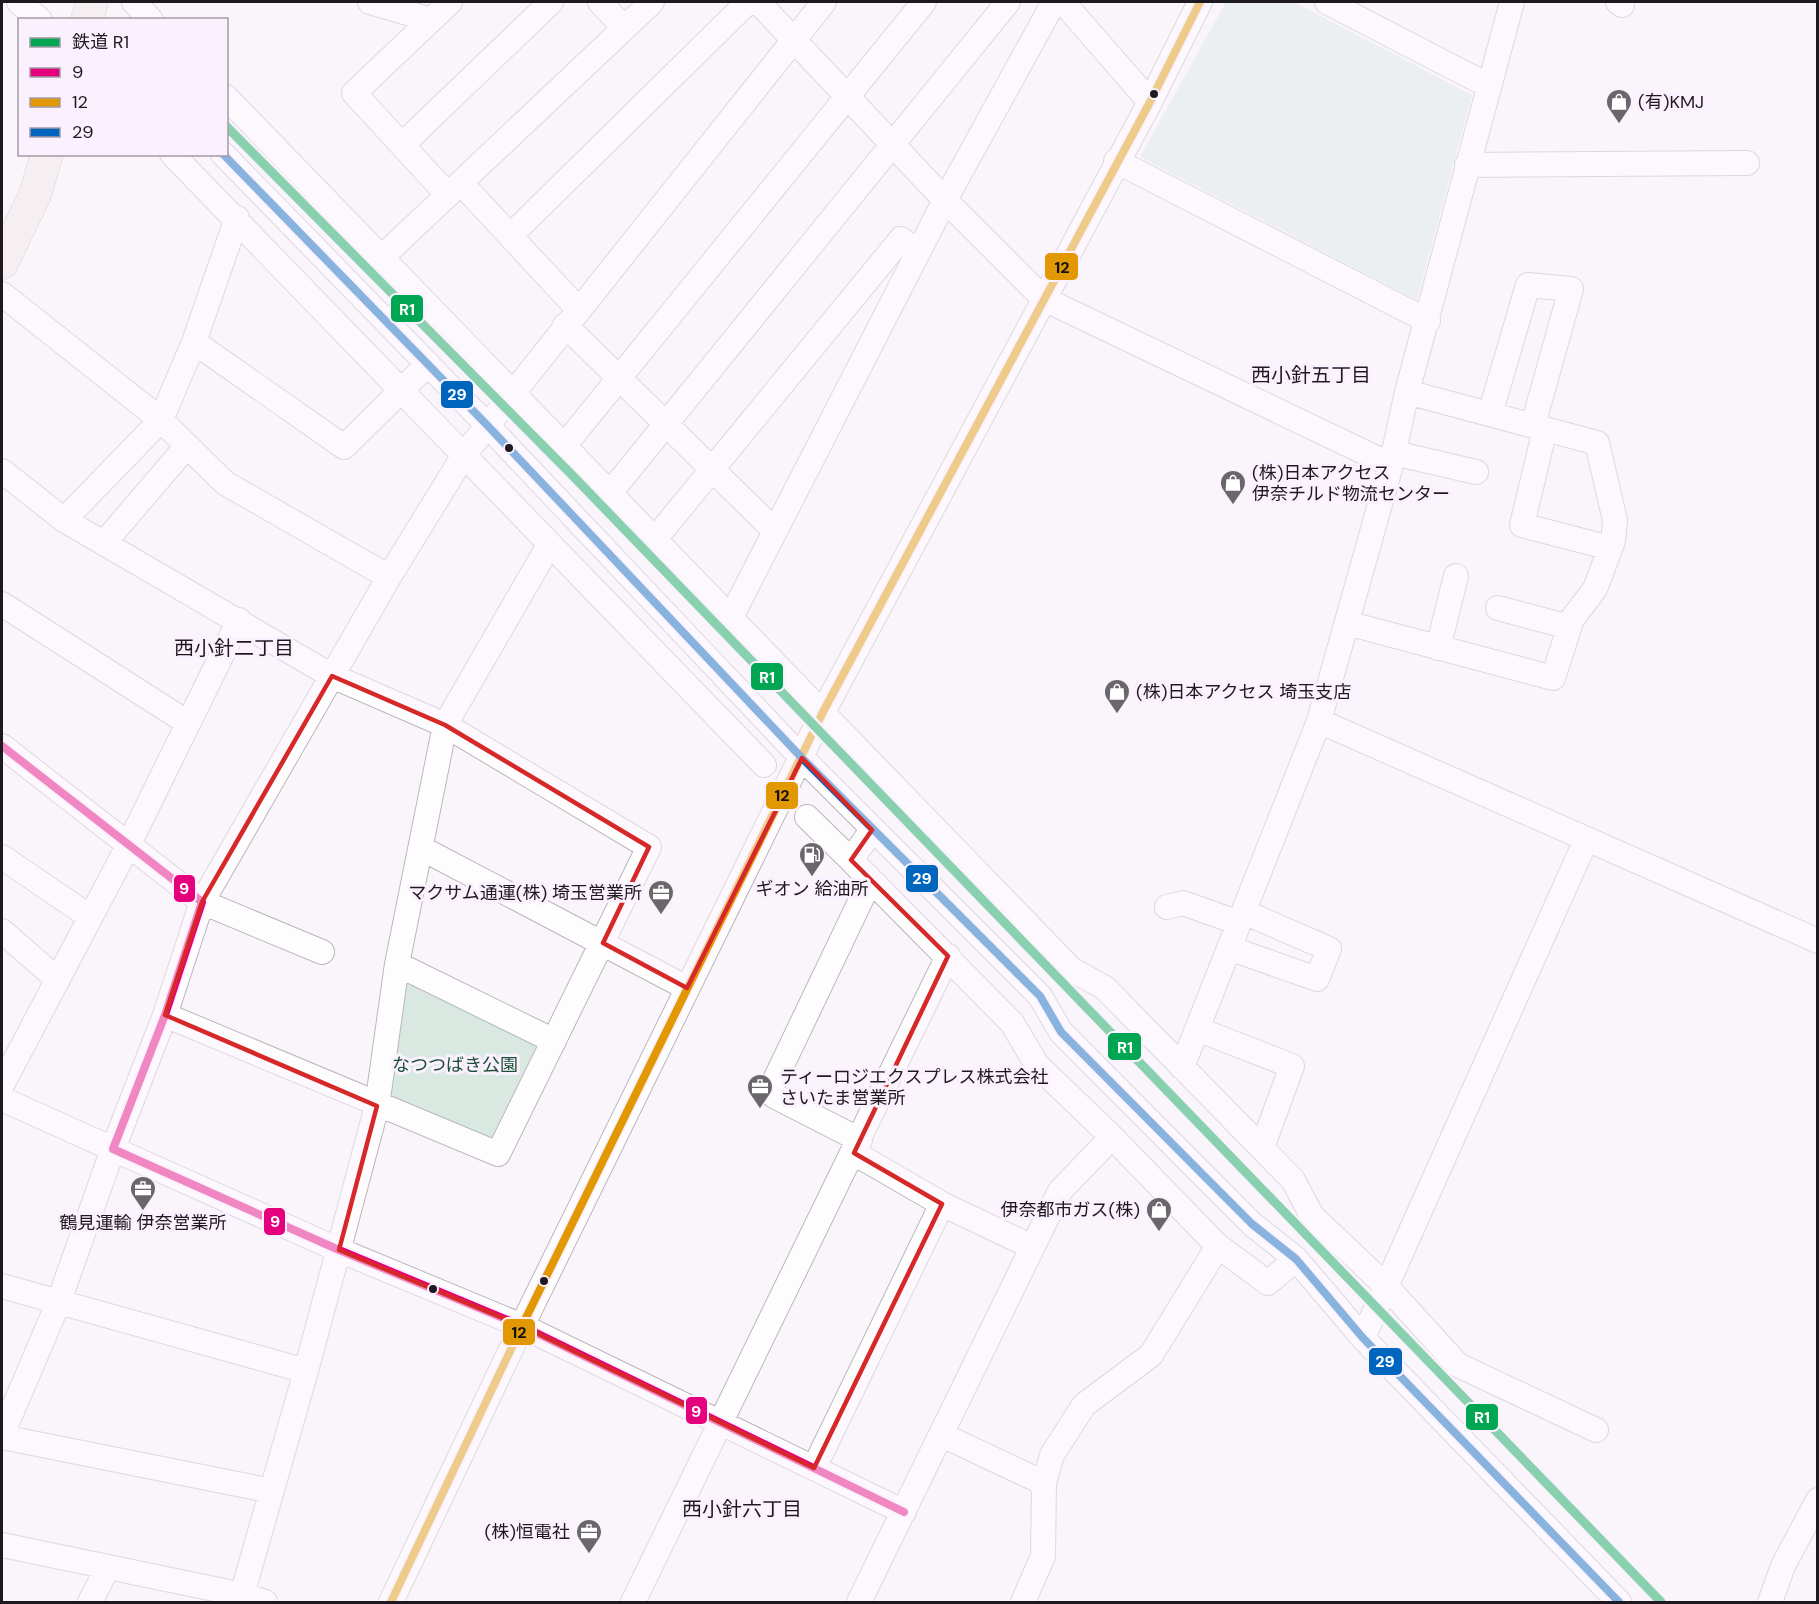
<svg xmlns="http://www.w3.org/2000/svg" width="1819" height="1604" viewBox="0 0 1819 1604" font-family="'DM Sans','Noto Sans JP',sans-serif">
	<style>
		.green { fill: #d9e9e2 }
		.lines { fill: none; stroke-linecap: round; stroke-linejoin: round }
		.minor-casing { stroke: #bbb6bc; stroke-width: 26 }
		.major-casing { stroke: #b6abaa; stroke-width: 33 }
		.minor { stroke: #fefdfe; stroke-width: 24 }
		.major { stroke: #efe9e7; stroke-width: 32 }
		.bus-1-casing { stroke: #fbf1fe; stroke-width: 12 }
		.bus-2-casing { stroke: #fbf1fe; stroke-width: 12 }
		.bus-3-casing { stroke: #fbf1fe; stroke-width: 12 }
		.bus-1 { stroke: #e5007d; stroke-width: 8 }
		.bus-2 { stroke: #e19803; stroke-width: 8 }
		.bus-3 { stroke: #0065bd; stroke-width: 8 }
		.rail-1-casing { stroke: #fbf1fe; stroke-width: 14 }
		.rail-1 { stroke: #00a651; stroke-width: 9 }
		.marked { fill: none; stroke: #d62828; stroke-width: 4.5; stroke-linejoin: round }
		.bus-dot { fill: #1d191e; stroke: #fbf1fe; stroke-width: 2 }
		.labels { text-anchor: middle; stroke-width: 6; stroke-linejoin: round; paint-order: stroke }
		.poi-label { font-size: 18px; fill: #1d191e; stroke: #fbf1fe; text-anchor: start }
		.park-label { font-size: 18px; fill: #194f37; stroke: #fbf1fe }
		.neighbourhood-label { font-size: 20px; fill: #1d191e; stroke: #fbf1fe }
		.line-badge { stroke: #fbf1fe; stroke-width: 2 }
		.badge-label { font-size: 16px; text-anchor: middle; font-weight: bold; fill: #fff }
		.pale-badge-label { font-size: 16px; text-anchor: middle; font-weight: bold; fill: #111 }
	</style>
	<rect width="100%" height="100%" fill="#faf4fb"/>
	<!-- green -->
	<path class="green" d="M1226 2H1294L1472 95 1417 300 1140 157Z
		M405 981 540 1040 542 1051 497 1143 389 1102Z"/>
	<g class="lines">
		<defs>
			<path id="minor" d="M19 2 40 20
				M134 2 151 20
				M370 2 431 20
				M600 2 624 28
				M758 2 945 200 1044 299 1391 465
				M1063 2 1150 102
				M1327 2 1489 86
				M1618 2 1622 5
				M226 97 1071 969 1105 988 1293 1180 1312 1216 1387 1287 1458 1365 1596 1430
				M402 145 551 2
				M172 154 764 765
				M223 154 487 425 802 758 1040 996 1061 1032 1252 1224 1296 1259 1363 1338 1619 1602
				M1116 161 1428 321
				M1467 165 1747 163
				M461 183 578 309
				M448 195 354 93 450 2
				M510 236 748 2
				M382 257 652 2
				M2 294 161 420 225 483 389 577
				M565 325 775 531
				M194 342 344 447 428 364
				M1490 414 1528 285 1571 289 1533 425
				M1545 429 1522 525 1610 548
				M564 446 924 2
				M1394 453 1476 472
				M2 471 64 520 332 676 445 725 649 847 498 1154 165 1015
				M610 493 1008 2
				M64 520 161 420 194 342 237 218
				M655 539 901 239 918 252
				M104 543 187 446
				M2 604 188 723
				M1498 608 1569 627
				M731 617 945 200 1054 2
				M1347 623 1553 678 1572 619 1595 589 1613 541 1615 520 1597 443 1407 392
				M1438 648 1456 576
				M1319 721 1818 941
				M2 746 202 902 165 1015 113 1149 339 1250 522 1326 904 1512
				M807 817 851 860
				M872 830 851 860 1012 1023 1037 1065 1112 1137 1218 1246 1268 1283 1296 1259
				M421 848 687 988
				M2 857 90 917
				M1167 907 1183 903 1239 923
				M2 931 58 980
				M1229 948 1317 979 1329 949 1244 912
				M322 952 202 902 389 577 464 455 824 2
				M397 964 554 1041
				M1197 1029 1292 1066 1262 1148
				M1182 1067 1319 721 1391 465 1407 392 1512 2
				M2 1085 128 846 239 620
				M2 1099 113 1149 59 1301 2 1435
				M860 1140 774 1096 772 1086 870 881
				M854 1153 942 1204 1032 1247
				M2 1286 306 1371
				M1363 1338 1586 840
				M942 1435 1044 1483
				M2 1437 272 1491
				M814 1468 942 1204
				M2 1545 243 1595 265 1602
				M90 1602 108 1567
				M240 1602 306 1371 377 1106 397 964 445 725 549 545
				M391 1602 522 1326 823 712 1150 102 1200 2
				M633 1602 948 956
				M859 1602 1060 1191 1112 1137
				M1023 1602 1043 1556 1044 1483 1052 1455 1084 1405 1151 1355 1218 1246
				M1770 1602 1783 1566 1818 1500"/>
			<path id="major" d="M87 20 92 2
				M2 263 35 195 47 154"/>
		</defs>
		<!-- minor casing -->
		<use href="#minor" class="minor-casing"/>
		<!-- major casing -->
		<use href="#major" class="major-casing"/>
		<!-- minor -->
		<use href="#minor" class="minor"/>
		<!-- major -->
		<use href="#major" class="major"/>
		<defs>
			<path id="bus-1" d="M2 746 202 902 165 1015 113 1149 339 1250 522 1326 904 1512"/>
			<path id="bus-2" d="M391 1602 522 1326 823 712 1150 102 1200 2"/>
			<path id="bus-3" d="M223 154 487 425 802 758 1040 996 1061 1032 1252 1224 1296 1259 1363 1338 1619 1602"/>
		</defs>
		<!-- bus-1 casing -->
		<use href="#bus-1" class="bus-1-casing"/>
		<!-- bus-2 casing -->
		<use href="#bus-2" class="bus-2-casing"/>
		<!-- bus-3 casing -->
		<use href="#bus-3" class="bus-3-casing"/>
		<!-- bus-1 -->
		<use href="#bus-1" class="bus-1"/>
		<!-- bus-2 -->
		<use href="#bus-2" class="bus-2"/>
		<!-- bus-3 -->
		<use href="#bus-3" class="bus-3"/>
		<defs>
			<path id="rail-1" d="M226 126 573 476 1661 1602"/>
		</defs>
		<!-- rail-1 casing -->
		<use href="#rail-1" class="rail-1-casing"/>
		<!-- rail-1 -->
		<use href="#rail-1" class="rail-1"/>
	</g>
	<!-- marked area -->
	<path d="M0 0H1819V1604H0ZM332 676 445 725 649 847 603 943 687 988 802 758 872 830 851 860 948 956 854 1153 942 1204 814 1468 522 1326 339 1250 377 1106 165 1015 202 902Z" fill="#faf4fb" fill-opacity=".55" fill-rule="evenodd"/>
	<path class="marked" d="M332 676 445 725 649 847 603 943 687 988 802 758 872 830 851 860 948 956 854 1153 942 1204 814 1468 522 1326 339 1250 377 1106 165 1015 202 902Z"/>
	<!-- icons -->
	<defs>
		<symbol id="shop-pin" viewBox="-11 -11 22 30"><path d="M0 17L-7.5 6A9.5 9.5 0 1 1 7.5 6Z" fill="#6a666b" stroke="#fbf1fe"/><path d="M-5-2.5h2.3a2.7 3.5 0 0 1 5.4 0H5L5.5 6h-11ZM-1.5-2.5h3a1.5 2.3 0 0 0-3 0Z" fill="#fff"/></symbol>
		<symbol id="fuel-pin" viewBox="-11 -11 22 30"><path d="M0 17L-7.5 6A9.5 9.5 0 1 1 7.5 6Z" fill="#6a666b" stroke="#fbf1fe"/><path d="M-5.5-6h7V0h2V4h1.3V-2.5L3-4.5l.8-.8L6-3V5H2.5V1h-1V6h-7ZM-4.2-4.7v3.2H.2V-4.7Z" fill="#fff"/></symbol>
		<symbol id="office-pin" viewBox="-11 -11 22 30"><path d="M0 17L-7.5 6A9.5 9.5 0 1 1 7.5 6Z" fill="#6a666b" stroke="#fbf1fe"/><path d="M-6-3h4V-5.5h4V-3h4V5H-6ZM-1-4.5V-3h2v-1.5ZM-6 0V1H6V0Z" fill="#fff"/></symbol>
	</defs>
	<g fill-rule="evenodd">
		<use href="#shop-pin" x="1604" y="87" width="30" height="40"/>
		<use href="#shop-pin" x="1218" y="468" width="30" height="40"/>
		<use href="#shop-pin" x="1102" y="677" width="30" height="40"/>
		<use href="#fuel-pin" x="797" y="840" width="30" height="40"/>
		<use href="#office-pin" x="646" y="878" width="30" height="40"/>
		<use href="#office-pin" x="745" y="1072" width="30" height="40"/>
		<use href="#office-pin" x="128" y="1174" width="30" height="40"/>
		<use href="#shop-pin" x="1144" y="1195" width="30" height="40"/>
		<use href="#office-pin" x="574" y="1517" width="30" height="40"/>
	</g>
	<!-- markers -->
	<g class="bus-dot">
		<circle cx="1154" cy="94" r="5"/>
		<circle cx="509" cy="448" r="5"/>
		<circle cx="544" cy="1281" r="5"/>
		<circle cx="433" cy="1289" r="5"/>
	</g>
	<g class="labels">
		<!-- poi labels -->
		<g class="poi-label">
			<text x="1638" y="108">(有)KMJ</text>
			<text x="1252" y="479">(株)日本アクセス<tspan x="1252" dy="21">伊奈チルド物流センター</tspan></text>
			<text x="1136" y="698">(株)日本アクセス 埼玉支店</text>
			<text x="812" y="895" text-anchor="middle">ギオン 給油所</text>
			<text x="642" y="899" text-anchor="end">マクサム通運(株) 埼玉営業所</text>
			<text x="780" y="1083">ティーロジエクスプレス株式会社<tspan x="780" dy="21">さいたま営業所</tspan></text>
			<text x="1140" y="1216" text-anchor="end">伊奈都市ガス(株)</text>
			<text x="143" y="1229" text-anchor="middle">鶴見運輸 伊奈営業所</text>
			<text x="570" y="1538" text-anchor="end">(株)恒電社</text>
		</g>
		<!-- park labels -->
		<g class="park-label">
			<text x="455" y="1071">なつつばき公園</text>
		</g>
		<!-- neighbourhood labels -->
		<g class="neighbourhood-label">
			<text x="1311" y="382">西小針五丁目</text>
			<text x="234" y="655">西小針二丁目</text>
			<text x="742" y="1516">西小針六丁目</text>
		</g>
	</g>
	<g class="line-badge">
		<rect x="1044" y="252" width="35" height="29" rx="6" fill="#e19803"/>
		<rect x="390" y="294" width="34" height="29" rx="6" fill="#00a651"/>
		<rect x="440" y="380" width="34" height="29" rx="6" fill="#0065bd"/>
		<rect x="750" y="662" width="34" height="29" rx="6" fill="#00a651"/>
		<rect x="765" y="781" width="34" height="29" rx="6" fill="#e19803"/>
		<rect x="905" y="864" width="34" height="29" rx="6" fill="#0065bd"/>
		<rect x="173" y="874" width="23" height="29" rx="6" fill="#e5007d"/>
		<rect x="1107" y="1032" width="35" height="29" rx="6" fill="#00a651"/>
		<rect x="263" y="1207" width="23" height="29" rx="6" fill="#e5007d"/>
		<rect x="502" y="1318" width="34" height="28" rx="6" fill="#e19803"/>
		<rect x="1368" y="1347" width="35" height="29" rx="6" fill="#0065bd"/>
		<rect x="685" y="1396" width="23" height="29" rx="6" fill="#e5007d"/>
		<rect x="1465" y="1403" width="34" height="28" rx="6" fill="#00a651"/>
	</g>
	<g class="badge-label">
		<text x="407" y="315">R1</text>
		<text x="457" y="400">29</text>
		<text x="767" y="683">R1</text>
		<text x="922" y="884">29</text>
		<text x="184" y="894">9</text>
		<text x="1125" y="1053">R1</text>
		<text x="275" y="1227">9</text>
		<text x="1385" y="1367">29</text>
		<text x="696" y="1417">9</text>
		<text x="1482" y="1423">R1</text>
	</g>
	<g class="pale-badge-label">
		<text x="1062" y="273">12</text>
		<text x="782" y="801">12</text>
		<text x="519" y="1338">12</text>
	</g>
	<!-- border -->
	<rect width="1819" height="1604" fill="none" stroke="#1d191e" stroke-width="6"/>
	<!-- legend -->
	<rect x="18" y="18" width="210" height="138" fill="#fbf1fe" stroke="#a29ba4" stroke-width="1.5"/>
	<rect x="30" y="38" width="30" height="9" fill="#00a651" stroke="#a29ba4" stroke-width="1.5"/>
	<text x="72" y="48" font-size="18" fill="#1d191e">鉄道 R1</text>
	<rect x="30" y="68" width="30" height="9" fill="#e5007d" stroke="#a29ba4" stroke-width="1.5"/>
	<text x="72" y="78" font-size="18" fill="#1d191e">9</text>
	<rect x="30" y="98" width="30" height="9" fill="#e19803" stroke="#a29ba4" stroke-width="1.5"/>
	<text x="72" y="108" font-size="18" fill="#1d191e">12</text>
	<rect x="30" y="128" width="30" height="9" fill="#0065bd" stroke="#a29ba4" stroke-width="1.5"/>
	<text x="72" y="138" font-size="18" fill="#1d191e">29</text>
</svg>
